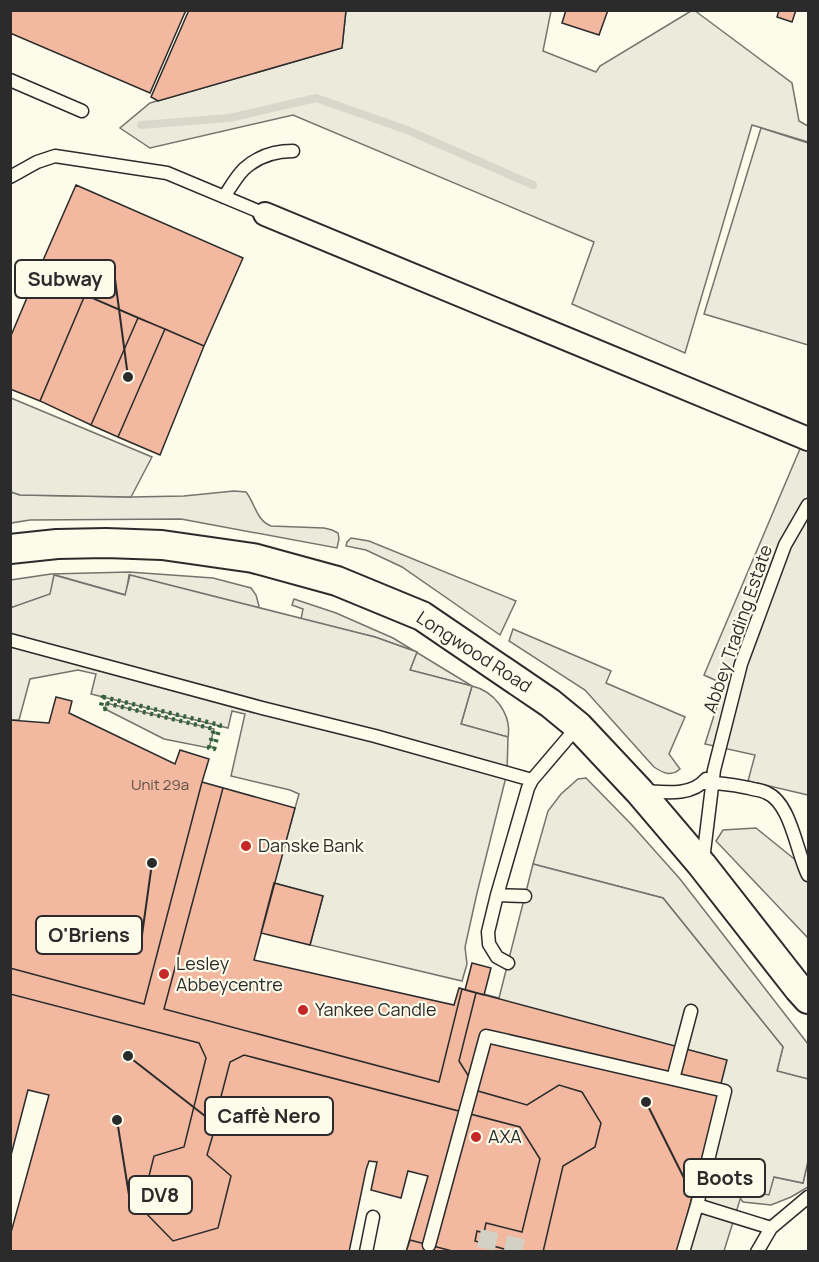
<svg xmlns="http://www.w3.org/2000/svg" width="819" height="1262" viewBox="0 0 819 1262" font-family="Manrope,sans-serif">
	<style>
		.green { fill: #ecebdb; stroke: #74746e; stroke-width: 1.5 }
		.parking { fill: #eceadb; stroke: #74746e; stroke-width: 1.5 }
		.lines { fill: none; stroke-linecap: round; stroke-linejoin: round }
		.stream { stroke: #d8d7c9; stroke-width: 8 }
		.building { fill: #f2b8a0; stroke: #2b2b2b; stroke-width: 1.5 }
		.pedestrian-tunnel { stroke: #d3d1c4; stroke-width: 18; stroke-dasharray: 18 9; stroke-linecap: butt }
		.service-casing { stroke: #2b2b2b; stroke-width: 15 }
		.minor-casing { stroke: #2b2b2b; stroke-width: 26 }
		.tertiary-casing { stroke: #2b2b2b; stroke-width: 32 }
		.service { stroke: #fdfbea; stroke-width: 12 }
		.minor { stroke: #fdfbea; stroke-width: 22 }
		.tertiary { stroke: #fdfbea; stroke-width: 28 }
		.hedge { stroke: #34623c; stroke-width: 4.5; stroke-dasharray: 3 4.5; stroke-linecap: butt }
		.poi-dot { fill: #c62828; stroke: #fdfbea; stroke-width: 2 }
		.labels { text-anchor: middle; stroke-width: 4.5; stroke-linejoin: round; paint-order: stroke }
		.number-label { font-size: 15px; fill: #5d4e48 }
		.street-label { font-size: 18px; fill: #2b2b2b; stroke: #fdfbea }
		.poi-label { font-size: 18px; fill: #2b2b2b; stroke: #fdfbea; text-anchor: start }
		.leader { fill: none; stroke: #2b2b2b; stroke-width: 2 }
		.callout-dot { fill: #2b2b2b; stroke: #fdfbea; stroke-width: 2 }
		.callout { fill: #fdfbea; stroke: #2b2b2b; stroke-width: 2 }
		.callout-label { font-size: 20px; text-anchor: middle; font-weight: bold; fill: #2b2b2b }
	</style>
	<rect width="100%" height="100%" fill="#fdfbea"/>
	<!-- green -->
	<path class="green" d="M694 10 792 83 799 121 808 126V142L752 125 685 353 572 304 594 242 293 115 150 148 120 128 150 103 342 48 346 11H551L543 51 596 72 600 66 691 11Z
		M234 491 246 492C255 503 256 520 271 526L324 528 332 530 338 533 339 539 337 548 181 519 30 520 11 523V492L20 495 131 497 184 496Z
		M351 538 369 541 516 601 500 635 402 567 366 550 346 546 347 542Z
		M129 572 213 578 251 588 256 595 259 606 258 608 129 575 126 595 55 575 51 594 11 608V580L51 574Z
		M294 599 336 613 393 638 472 686C494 691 512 714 508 737L461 724 472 686 410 670 417 652 375 637 301 619 303 609 292 605Z
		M513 629 611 671 606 683 685 717 669 754 680 769C671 777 663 773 654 767L585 690 509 641Z
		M106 703 214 729 209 748 164 739 105 709Z
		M586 778 631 824 680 879 808 1044V1079L777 1071 783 1047 663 898 533 864 548 811 561 794 578 779Z
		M756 828 798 862 808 880V938L716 841 723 830Z
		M808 1161V1187L791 1197 771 1205 743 1202 740 1198 743 1190 774 1177 803 1183Z"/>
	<!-- parking -->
	<path class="parking" d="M761 128 808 143V345L704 314Z
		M11 398 152 457 131 497 20 495 11 492Z
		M808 430V795L748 781 755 755 705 744 722 690V685L717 681 704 675Z
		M54 575 125 595 130 575 375 637 417 652 410 670 472 686 461 724 508 737 507 773 477 893 465 947 467 964 462 981 310 945 323 896 274 883 299 794 290 790 231 776 245 714 232 711 228 728 103 697 91 694 96 674 78 670 30 679 19 720H11L10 608 50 594Z
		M533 864 663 898 783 1047 777 1071 808 1079V1161L803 1183 774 1177 769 1195 743 1190 724 1251H485L476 992 499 998Z"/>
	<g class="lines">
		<!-- stream -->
		<path class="stream" d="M141 125 229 118 316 98 407 130 533 185"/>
	</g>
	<!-- building -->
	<path class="building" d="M10 10H186L150 93 10 33Z
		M189 10H346L342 48 158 101 151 97Z
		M566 10H608L599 35 562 23Z
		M779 10H796L792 22 777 17Z
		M76 185 243 258 204 346 37 274Z
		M37 274 85 295 40 401 10 389V338Z
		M85 295 138 318 91 425 40 401Z
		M138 318 165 329 118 437 91 425Z
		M165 329 204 346 160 455 118 437Z
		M56 697 72 701 69 713 175 764 180 750 209 759 202 782 295 808 254 960 454 1005 459 988 727 1060 678 1252H406L428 1176 408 1171 401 1198 371 1190 377 1162 369 1161 366 1170 349 1252H10V1236L49 1095 28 1090 10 1159V720L49 723Z
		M202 782 223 788 164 1009 439 1082 462 989 476 993 459 1061 478 1091 527 1105 559 1085 582 1092 601 1123 595 1147 563 1166 543 1252H515L475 1241 477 1231 484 1233 486 1223 522 1232 540 1159 520 1127 244 1055 230 1062 217 1112 214 1131 207 1155 231 1176 218 1228 173 1241 141 1208 154 1156 184 1147 206 1058 199 1043 10 994V968L144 1004Z
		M274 883 323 896 310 945 261 933Z
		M472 963 491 968 484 995 465 990Z
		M410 1240 429 1245 456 1252H406Z"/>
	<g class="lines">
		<!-- pedestrian-tunnel -->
		<path class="pedestrian-tunnel" d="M479 1238 526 1249"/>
		<defs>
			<path id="service" d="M10 80 82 111
				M10 177 37 162 55 156 167 173 265 214
				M224 197C230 188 236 177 244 169 257 157 275 151 293 151
				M10 640 262 708 375 736 532 780
				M702 783C718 782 733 785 749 788 755 790 762 790 767 793 791 803 797 854 808 875
				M643 791C663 792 691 797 706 779
				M703 860 714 770 741 664 785 545 808 505
				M497 895 525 896
				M508 963 497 957 489 944 488 932 497 895 528 788 532 780 578 726
				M673 1079 691 1011
				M429 1245 486 1036 725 1091 697 1205
				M366 1252 373 1217
				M683 1252 697 1205 771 1228
				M757 1252 771 1228 808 1197"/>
			<path id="minor" d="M265 214 808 439"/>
			<path id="tertiary" d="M10 549 57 544 106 543 162 545 253 558 337 581 422 616 550 703 578 726 639 791 702 865 799 989 808 999"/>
		</defs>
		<!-- service casing -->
		<use href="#service" class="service-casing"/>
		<!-- minor casing -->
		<use href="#minor" class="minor-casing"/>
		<!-- tertiary casing -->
		<use href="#tertiary" class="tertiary-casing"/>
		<!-- service -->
		<use href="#service" class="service"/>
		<!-- minor -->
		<use href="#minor" class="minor"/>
		<!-- tertiary -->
		<use href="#tertiary" class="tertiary"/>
		<!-- hedge -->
		<path class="hedge" d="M103 697 220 725 214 749 209 748 214 729 106 703 105 709 101 706Z"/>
	</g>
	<!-- markers -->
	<g class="poi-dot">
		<circle cx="246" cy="846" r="6"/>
		<circle cx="164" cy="974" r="6"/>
		<circle cx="303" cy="1010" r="6"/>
		<circle cx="476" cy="1137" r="6"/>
	</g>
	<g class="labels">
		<!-- number labels -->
		<g class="number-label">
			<text x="160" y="790">Unit 29a</text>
		</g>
		<!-- street labels -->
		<g class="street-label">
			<text transform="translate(738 629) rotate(-71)" y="6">Abbey Trading Estate</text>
			<text transform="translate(474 652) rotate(33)" y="6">Longwood Road</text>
		</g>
		<!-- poi labels -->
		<g class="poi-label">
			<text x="258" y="852">Danske Bank</text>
			<text x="176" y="970">Lesley<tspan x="176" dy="21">Abbeycentre</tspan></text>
			<text x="315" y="1016">Yankee Candle</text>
			<text x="488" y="1143">AXA</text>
		</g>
	</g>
	<!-- callouts -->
	<path class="leader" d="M128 377L115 279M152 863L142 935M128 1056L205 1116M646 1102L684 1178M117 1120L129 1195"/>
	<g class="callout-dot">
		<circle cx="128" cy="377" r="6"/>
		<circle cx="152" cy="863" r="6"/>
		<circle cx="128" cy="1056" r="6"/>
		<circle cx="646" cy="1102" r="6"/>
		<circle cx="117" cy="1120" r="6"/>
	</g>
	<g class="callout">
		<rect x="15" y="260" width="100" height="38" rx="6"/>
		<rect x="36" y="916" width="106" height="38" rx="6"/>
		<rect x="205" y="1097" width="128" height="38" rx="6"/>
		<rect x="684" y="1159" width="81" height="38" rx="6"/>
		<rect x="129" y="1176" width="63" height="38" rx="6"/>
	</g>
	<g class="callout-label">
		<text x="65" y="286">Subway</text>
		<text x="89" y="942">O'Briens</text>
		<text x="269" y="1123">Caffè Nero</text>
		<text x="725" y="1185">Boots</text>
		<text x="160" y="1202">DV8</text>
	</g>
	<!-- border -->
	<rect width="819" height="1262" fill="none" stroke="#2b2b2b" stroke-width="24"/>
</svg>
